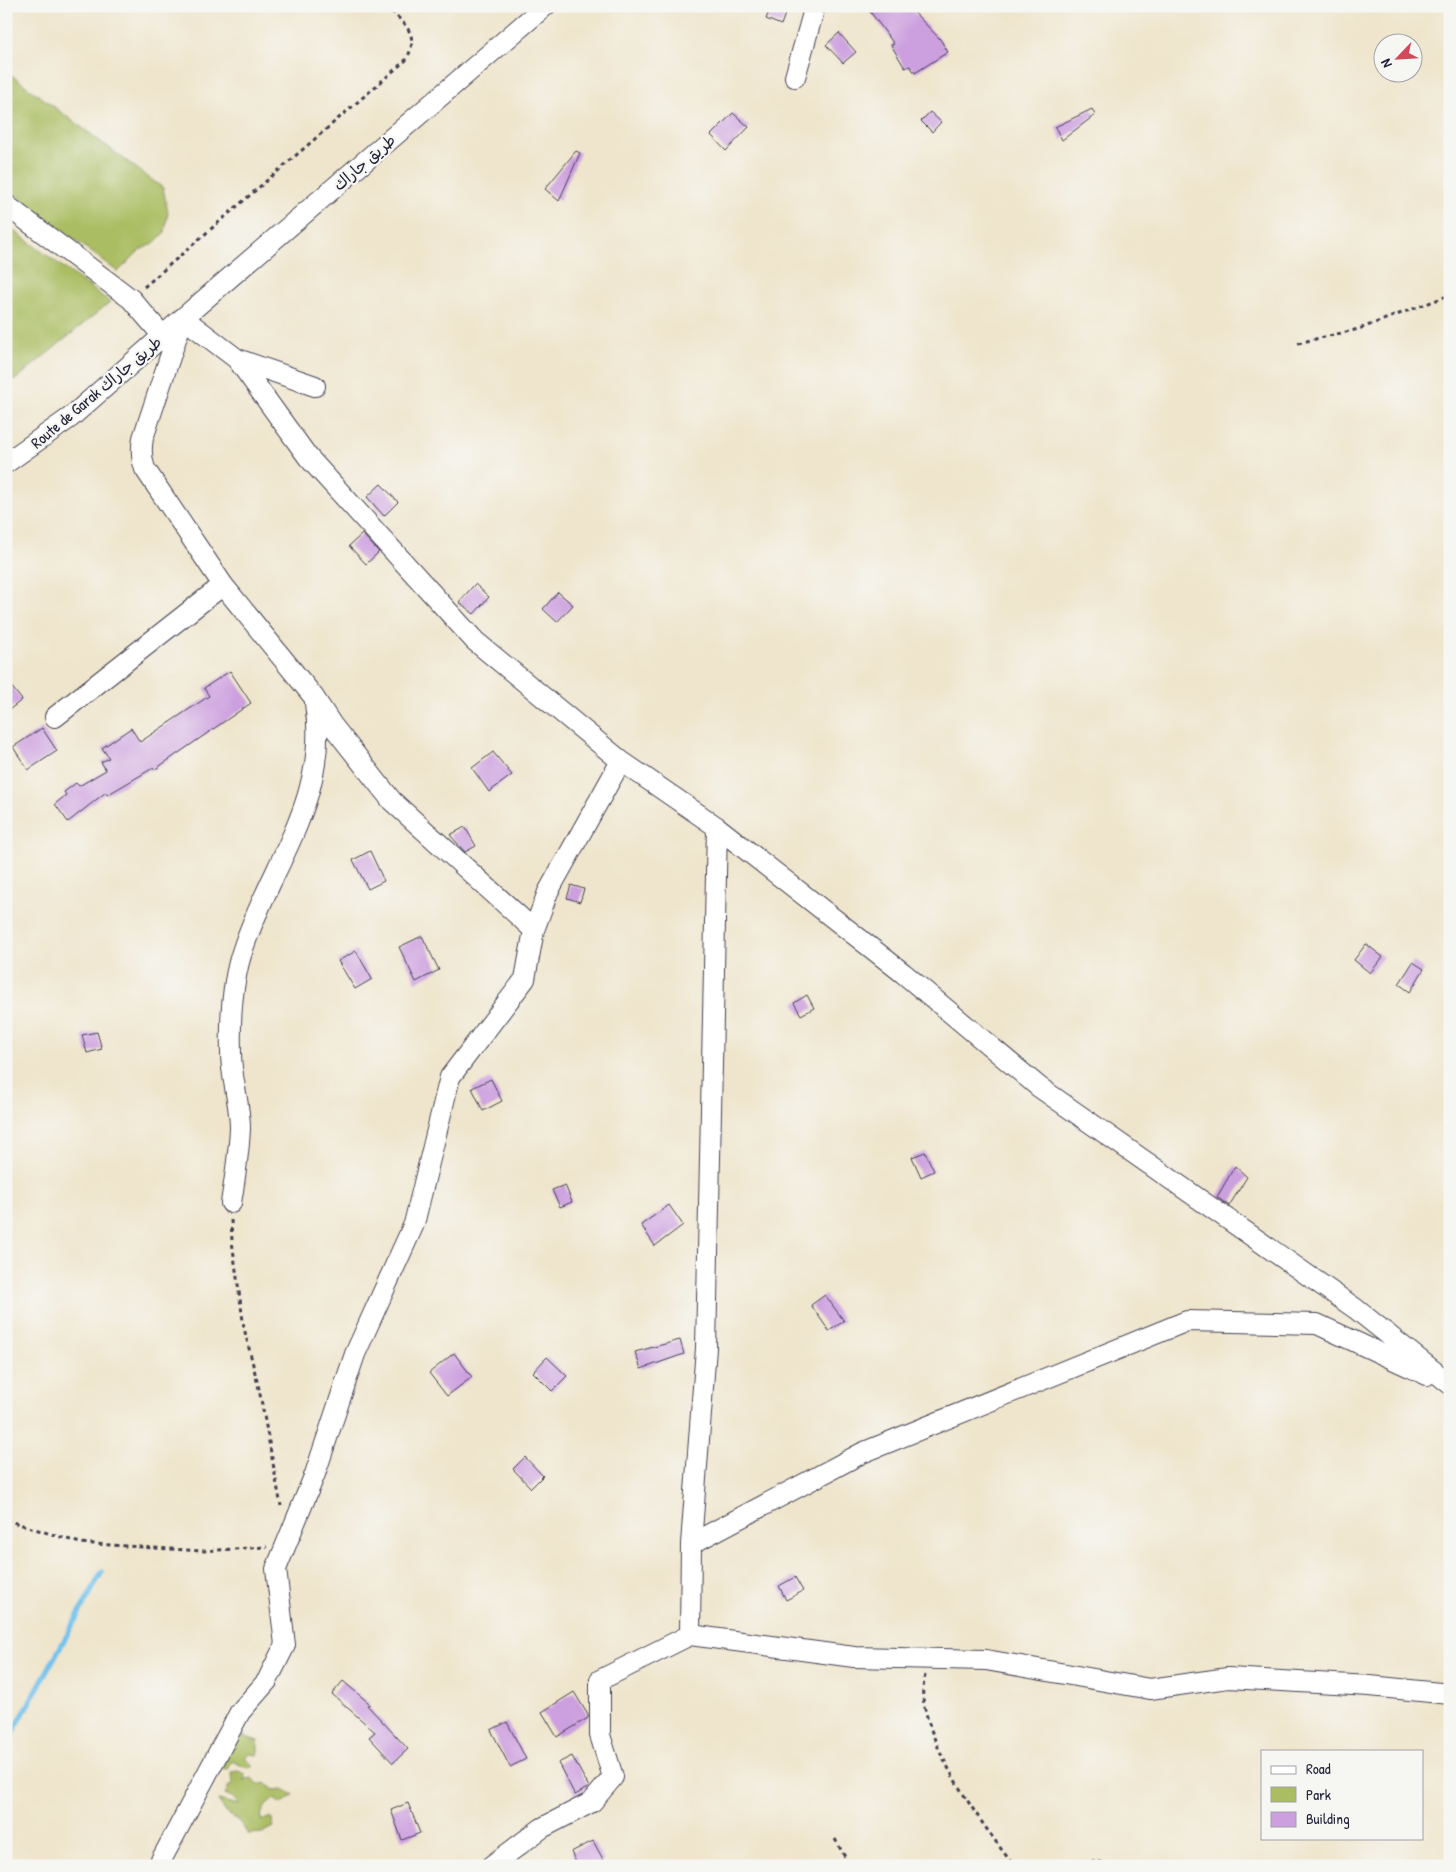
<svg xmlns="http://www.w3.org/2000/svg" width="1456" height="1872" viewBox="0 0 1456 1872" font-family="'Patrick Hand','Playpen Sans Arabic',sans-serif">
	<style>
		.green { fill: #aabd62; stroke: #66704e }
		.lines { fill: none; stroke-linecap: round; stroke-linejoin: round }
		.stream { stroke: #72c2ed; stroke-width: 5 }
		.building { fill: #cc9fdf }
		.minor-casing { stroke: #413f51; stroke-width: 22 }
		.path { stroke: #413f51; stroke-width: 3; stroke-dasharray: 4 4; stroke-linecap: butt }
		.minor { stroke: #fff; stroke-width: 20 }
		.labels { text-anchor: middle; stroke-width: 4.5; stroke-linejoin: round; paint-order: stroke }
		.street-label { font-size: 16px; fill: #22223b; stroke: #f6f6f2 }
	</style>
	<rect width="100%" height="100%" fill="#f6f6f2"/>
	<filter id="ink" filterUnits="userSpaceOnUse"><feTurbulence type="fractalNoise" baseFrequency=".02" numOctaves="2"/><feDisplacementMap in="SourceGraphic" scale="10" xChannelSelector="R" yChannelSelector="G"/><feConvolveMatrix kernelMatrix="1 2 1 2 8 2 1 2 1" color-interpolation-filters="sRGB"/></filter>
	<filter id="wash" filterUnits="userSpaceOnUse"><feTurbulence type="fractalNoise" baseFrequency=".0096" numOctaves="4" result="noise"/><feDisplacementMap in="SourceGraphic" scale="20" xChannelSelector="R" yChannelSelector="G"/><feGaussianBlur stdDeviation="1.12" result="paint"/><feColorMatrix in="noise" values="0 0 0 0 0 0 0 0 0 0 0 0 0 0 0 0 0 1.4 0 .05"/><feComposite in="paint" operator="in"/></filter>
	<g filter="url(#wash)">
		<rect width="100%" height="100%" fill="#efe5cc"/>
		<!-- green -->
		<path class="green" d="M6 71 163 188 168 212 165 232 154 243 140 250 118 272 6 188Z
			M6 225 110 302 15 380 6 373Z
			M243 1736 258 1741V1755L250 1754 245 1757 253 1766 247 1768 232 1761 228 1769 220 1768 226 1742Z
			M238 1771 245 1774 244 1781 245 1779 252 1778 258 1785 265 1783 274 1790 283 1789 294 1795 281 1804 274 1799C265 1806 261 1810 261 1821L271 1817 274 1827 262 1833 248 1834 237 1819 227 1814 218 1800 239 1805 234 1798 225 1794 229 1786 232 1785 231 1772Z"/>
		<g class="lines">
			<!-- stream -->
			<path class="stream" d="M6 1745 102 1572"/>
		</g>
		<g id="blocks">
			<!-- building -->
			<path class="building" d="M771 6H788L781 25 766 19Z
				M866 6H908L940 39 948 52 915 73 910 66 905 68 891 45 894 44Z
				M839 33 856 52 843 63 826 45Z
				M1092 109 1095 115 1062 140 1055 127Z
				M930 112 941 122 932 132 921 121Z
				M733 113 749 127 726 151 711 135Z
				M576 151 580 153 559 201 545 189Z
				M381 484 398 502 384 516 367 497Z
				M362 534 379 552 366 564 349 546Z
				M475 584 489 597 474 614 459 602Z
				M558 592 573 605 557 622 543 609Z
				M230 671 251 703 154 770 153 768 107 795 106 792 68 822 55 804 66 795 64 792 76 783 79 786 106 770 101 762 109 758 102 748 131 728 140 742 209 696 204 688Z
				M6 680 22 700 6 712Z
				M42 728 57 751 28 770 13 747Z
				M493 752 512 775 489 792 472 768Z
				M465 827 476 846 465 852 450 835Z
				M370 851 384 881 368 889 353 860Z
				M571 885 584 889 580 902 567 898Z
				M422 936 439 970 416 982 399 947Z
				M1366 944 1383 957 1370 973 1354 960Z
				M356 951 372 979 355 989 338 961Z
				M1413 962 1424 969 1410 992 1399 984Z
				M807 995 814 1008 801 1015 794 1003Z
				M97 1032 102 1049 87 1053 82 1035Z
				M491 1079 502 1101 483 1111 472 1088Z
				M925 1152 934 1171 921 1177 912 1157Z
				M1235 1166 1247 1177 1229 1206 1217 1197Z
				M565 1185 572 1202 560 1207 552 1190Z
				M669 1205 683 1225 655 1246 641 1225Z
				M825 1295 844 1321 829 1331 811 1305Z
				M680 1340 684 1354 641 1369 635 1352Z
				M454 1353 472 1377 447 1396 429 1373Z
				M547 1357 567 1376 552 1391 533 1372Z
				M525 1457 543 1476 531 1488 513 1469Z
				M795 1577 803 1591 786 1600 779 1586Z
				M343 1681 370 1704 367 1705 408 1749 393 1763 369 1737 375 1732 332 1694Z
				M574 1692 588 1715V1718L557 1737 542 1712Z
				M507 1722 526 1759 510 1767 491 1730Z
				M572 1756 589 1787 575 1795 558 1763Z
				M408 1803 420 1833 402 1840 391 1810Z
				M593 1841 604 1861 595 1866H578L571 1852Z"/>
		</g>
	</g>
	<g filter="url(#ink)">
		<use href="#blocks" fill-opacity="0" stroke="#413f51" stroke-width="1"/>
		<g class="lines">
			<defs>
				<path id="minor" d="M795 77 815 6
					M6 205 131 299 163 336
					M183 318 237 359 308 457 475 641 621 761 717 827 903 973 1039 1087 1356 1309 1450 1384
					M183 318 143 438C141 449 141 458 145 469L223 585 313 696 332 725 392 801 534 930
					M237 359 315 386
					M6 463 71 417 183 318 545 6
					M55 717 223 585
					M231 1203C235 1178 239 1153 240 1128 240 1103 231 1078 231 1053 230 1019 232 981 243 949 271 864 330 798 315 703
					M691 1544 862 1453 1187 1321 1317 1324 1427 1375
					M690 1635 691 1544 706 1348 717 827
					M158 1866 240 1712 267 1681 285 1645 276 1569 315 1474 355 1354 414 1224 450 1077 525 979 534 930 548 892 621 761
					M491 1866 542 1828 592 1802 613 1777 600 1735V1680L690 1635 854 1657 986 1660 1150 1689 1228 1678 1370 1686 1450 1694"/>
			</defs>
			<!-- minor casing -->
			<use href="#minor" class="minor-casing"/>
			<!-- path -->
			<path class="path" d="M144 287 406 60C421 33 404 24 386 6
				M1298 343 1359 329 1450 295
				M231 1220 232 1241 244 1328 259 1389 281 1506
				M6 1520 80 1543 201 1551 267 1547
				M925 1675C924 1682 922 1691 923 1698 931 1755 980 1821 1014 1866
				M835 1839 850 1866
				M1052 1866 1057 1862H1100L1120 1866"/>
			<!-- minor -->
			<use href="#minor" class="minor"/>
		</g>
	</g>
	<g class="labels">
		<!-- street labels -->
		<g class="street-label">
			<text transform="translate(364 162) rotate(-41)" y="6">طريق جاراك</text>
			<text transform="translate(96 392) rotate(-40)" y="6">Route de Garak طريق جاراك</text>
		</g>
	</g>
	<!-- margin -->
	<rect width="1456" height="1872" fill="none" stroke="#f6f6f2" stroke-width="25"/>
	<!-- legend -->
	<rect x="1261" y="1750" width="162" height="90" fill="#f6f6f2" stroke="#a1a1a9"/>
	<rect x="1271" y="1766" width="25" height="8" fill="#ffffff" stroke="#a1a1a9"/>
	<text x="1306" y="1774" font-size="15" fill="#22223b">Road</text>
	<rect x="1271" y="1787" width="25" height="15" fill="#aabd62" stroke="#a1a1a9"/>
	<text x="1306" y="1800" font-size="15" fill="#22223b">Park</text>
	<rect x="1271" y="1812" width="25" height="15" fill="#cc9fdf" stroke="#a1a1a9"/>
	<text x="1306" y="1824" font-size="15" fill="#22223b">Building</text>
	<!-- north arrow -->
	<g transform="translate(1398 58) rotate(245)"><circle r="24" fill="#f6f6f2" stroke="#a1a1a9"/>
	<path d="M0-4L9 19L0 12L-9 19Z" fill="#d1495b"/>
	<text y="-8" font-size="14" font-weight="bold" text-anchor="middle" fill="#22223b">N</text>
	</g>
</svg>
